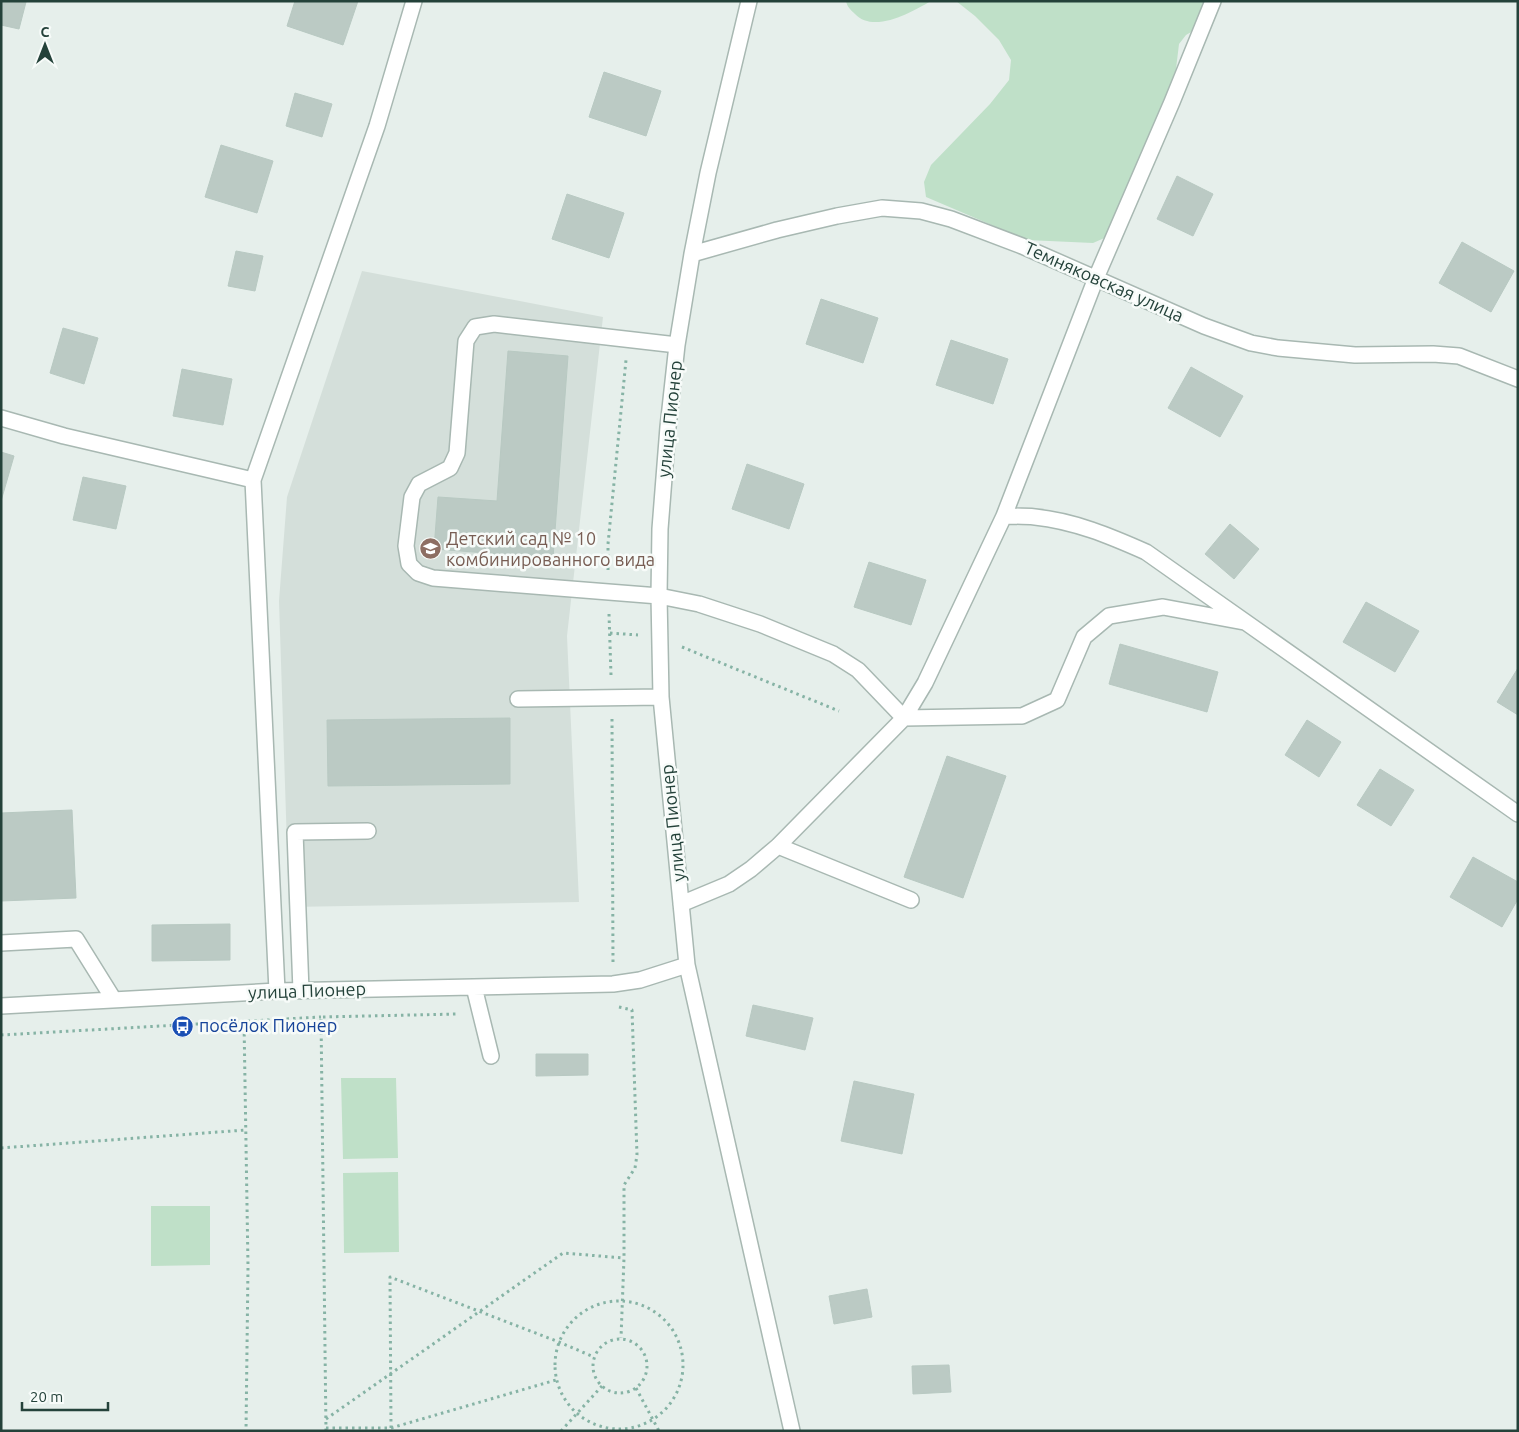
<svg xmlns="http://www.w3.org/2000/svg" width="1519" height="1432" viewBox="0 0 1519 1432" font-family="Ubuntu,sans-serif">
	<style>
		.built { fill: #d4dfda }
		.green { fill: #bfe0c8 }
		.building { fill: #bbcac4; stroke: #b8c9c2 }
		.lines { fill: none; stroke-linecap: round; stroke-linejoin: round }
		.minor-casing { stroke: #a8b8b2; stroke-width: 18 }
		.path { stroke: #86b3a5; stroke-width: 3; stroke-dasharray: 2.5 4; stroke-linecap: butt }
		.minor { stroke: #fff; stroke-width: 15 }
		.labels { text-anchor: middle; stroke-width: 5; stroke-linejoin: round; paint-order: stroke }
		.street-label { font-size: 18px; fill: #24423a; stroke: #f7fbf9 }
		.education-label { font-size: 18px; fill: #785e54; stroke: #f7fbf9; text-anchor: start }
		.transit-label { font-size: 18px; fill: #164399; stroke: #f7fbf9; text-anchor: start }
	</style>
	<rect width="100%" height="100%" fill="#e6efeb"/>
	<!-- built -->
	<path class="built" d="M362 271 603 317 567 636 579 902 289 907 279 601 287 497Z"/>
	<!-- green -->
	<path class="green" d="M846 1H931C912 12 874 34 855 14 851 10 847 7 846 1Z
		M956 1H1209L1198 28 1186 35 1179 44 1176 69 1160 111 1150 149 1109 236 1093 243 1027 240 926 197 924 182 931 165 990 104 1009 80 1011 60 999 40 975 16Z
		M341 1078H396L398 1158 343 1159Z
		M398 1172 399 1252 344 1253 343 1173Z
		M151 1206H210V1265L151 1266Z"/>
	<!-- building -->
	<path class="building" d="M1 1 26 2 19 29 1 25Z
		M295 1H358L343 45 287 26Z
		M604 72 661 91 646 136 589 117Z
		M295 93 332 104 322 137 286 126Z
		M221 145 273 161 257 213 205 197Z
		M1177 176 1213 194 1193 236 1157 219Z
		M567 194 624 213 609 258 552 239Z
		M1462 242 1514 271 1491 312 1439 283Z
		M236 251 263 256 255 291 228 286Z
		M821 299 878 318 863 363 806 344Z
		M63 328 98 338 84 384 50 373Z
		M951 340 1008 359 993 404 936 385Z
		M508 351 568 356 553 558 434 549 438 497 497 501Z
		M1191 367 1243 396 1220 437 1168 408Z
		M182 369 232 379 223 425 173 416Z
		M1 452 14 456 1 501Z
		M747 464 804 484 789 529 732 509Z
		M83 477 126 486 116 529 73 520Z
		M1230 524 1259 549 1234 579 1205 554Z
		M869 562 926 580 911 625 854 607Z
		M1366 602 1419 631 1395 672 1343 642Z
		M1120 644 1218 672 1207 712 1109 684Z
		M1518 668V715L1497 702Z
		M510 718V784L328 786 327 720Z
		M1307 720 1341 742 1319 777 1285 755Z
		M947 756 1006 776 963 898 904 877Z
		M1380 769 1414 790 1391 826 1357 805Z
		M72 810 76 898 1 901V813Z
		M1473 857 1518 882V899L1502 927 1450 897Z
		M230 924V960L152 961V925Z
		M753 1005 813 1018 805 1050 746 1036Z
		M536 1054H588V1075L536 1076Z
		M854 1081 914 1094 902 1154 841 1141Z
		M867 1289 872 1317 834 1324 829 1296Z
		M949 1365 951 1392 913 1394 912 1366Z"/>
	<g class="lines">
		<defs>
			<path id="minor" d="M749 1 708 173 692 254 677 345 668 427 660 529 659 596 661 697 687 965 792 1431
				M692 254 777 230 837 216 882 208 921 211 951 219 1022 246 1204 326 1251 343 1278 348 1355 355 1433 354 1459 356 1518 379
				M677 345 494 324 475 327 466 341 457 453 450 468 419 484 412 497 406 546 409 564 418 573 433 578 659 596 699 604 760 624 833 654 858 670 904 718 1022 716 1057 700 1084 637 1109 616 1163 607 1244 622
				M1 418 64 436 253 480
				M1004 516C1014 516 1025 516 1035 517 1074 521 1110 536 1146 552L1518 814
				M518 699 661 697
				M778 846 911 900
				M681 904 729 884 751 869 778 846 904 718 925 683 1004 516 1096 278 1172 102 1213 1
				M1 943 76 939 114 1000
				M474 987 491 1056
				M277 991 253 480 377 126 414 1
				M301 991 295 832 368 831
				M1 1006 277 991 613 984 640 980 687 965"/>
		</defs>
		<!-- minor casing -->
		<use href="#minor" class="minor-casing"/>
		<!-- path -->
		<path class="path" d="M608 570V544L626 360
			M609 614 611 675
			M610 633 638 635
			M682 647 839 711
			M612 719 613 963
			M619 1007 632 1010 637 1155 635 1168 624 1185V1258L621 1338
			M244 1021 248 1266 246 1431
			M1 1035 321 1017
			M1 1148 246 1130
			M555 1365a64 64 0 1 1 128 0a64 64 0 1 1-128 0Z
			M593 1366a27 27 0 1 1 54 0a27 27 0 1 1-54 0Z
			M636 1388 659 1431
			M326 1419 563 1253 624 1258
			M326 1428H391L390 1277 559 1342 594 1357
			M391 1428 556 1380
			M326 1431 321 1017 458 1014
			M561 1431 602 1386"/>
		<!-- minor -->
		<use href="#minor" class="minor"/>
	</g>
	<!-- icons -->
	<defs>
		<symbol id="school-disc" viewBox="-11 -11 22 22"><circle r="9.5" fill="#8d6e63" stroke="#f7fbf9"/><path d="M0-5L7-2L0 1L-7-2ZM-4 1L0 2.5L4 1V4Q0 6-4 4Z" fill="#fff"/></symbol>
		<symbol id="bus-disc" viewBox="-11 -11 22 22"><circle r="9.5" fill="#1a4fb4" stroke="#f7fbf9"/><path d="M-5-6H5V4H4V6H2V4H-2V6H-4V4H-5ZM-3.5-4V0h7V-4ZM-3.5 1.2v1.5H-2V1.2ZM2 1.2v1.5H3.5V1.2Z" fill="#fff"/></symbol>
	</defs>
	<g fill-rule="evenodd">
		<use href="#school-disc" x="418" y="536" width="25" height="25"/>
		<use href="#bus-disc" x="170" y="1014" width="25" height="25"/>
	</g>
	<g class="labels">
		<!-- street labels -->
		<g class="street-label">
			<text transform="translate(1104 282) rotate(24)" y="6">Темняковская улица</text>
			<text transform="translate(670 419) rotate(-84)" y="6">улица Пионер</text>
			<text transform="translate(673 823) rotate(-96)" y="6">улица Пионер</text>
			<text transform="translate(307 991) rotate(-2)" y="6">улица Пионер</text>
		</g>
		<!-- education labels -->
		<g class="education-label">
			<text x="446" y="545">Детский сад № 10<tspan x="446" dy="21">комбинированного вида</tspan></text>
		</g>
		<!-- transit labels -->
		<g class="transit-label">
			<text x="199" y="1032">посёлок Пионер</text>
		</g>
	</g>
	<!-- border -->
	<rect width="1519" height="1432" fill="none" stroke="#24423a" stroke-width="5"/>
	<!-- north arrow -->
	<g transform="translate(45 45)" stroke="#f7fbf9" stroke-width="4" paint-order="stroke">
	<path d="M0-4L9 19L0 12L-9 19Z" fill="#24423a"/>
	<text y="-8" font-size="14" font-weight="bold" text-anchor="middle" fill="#24423a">С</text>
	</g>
	<!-- scale -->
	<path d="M22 1402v8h86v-8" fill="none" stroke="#24423a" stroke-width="2.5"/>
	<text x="30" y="1402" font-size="15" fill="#24423a" stroke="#f7fbf9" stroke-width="4" paint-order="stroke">20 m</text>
</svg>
